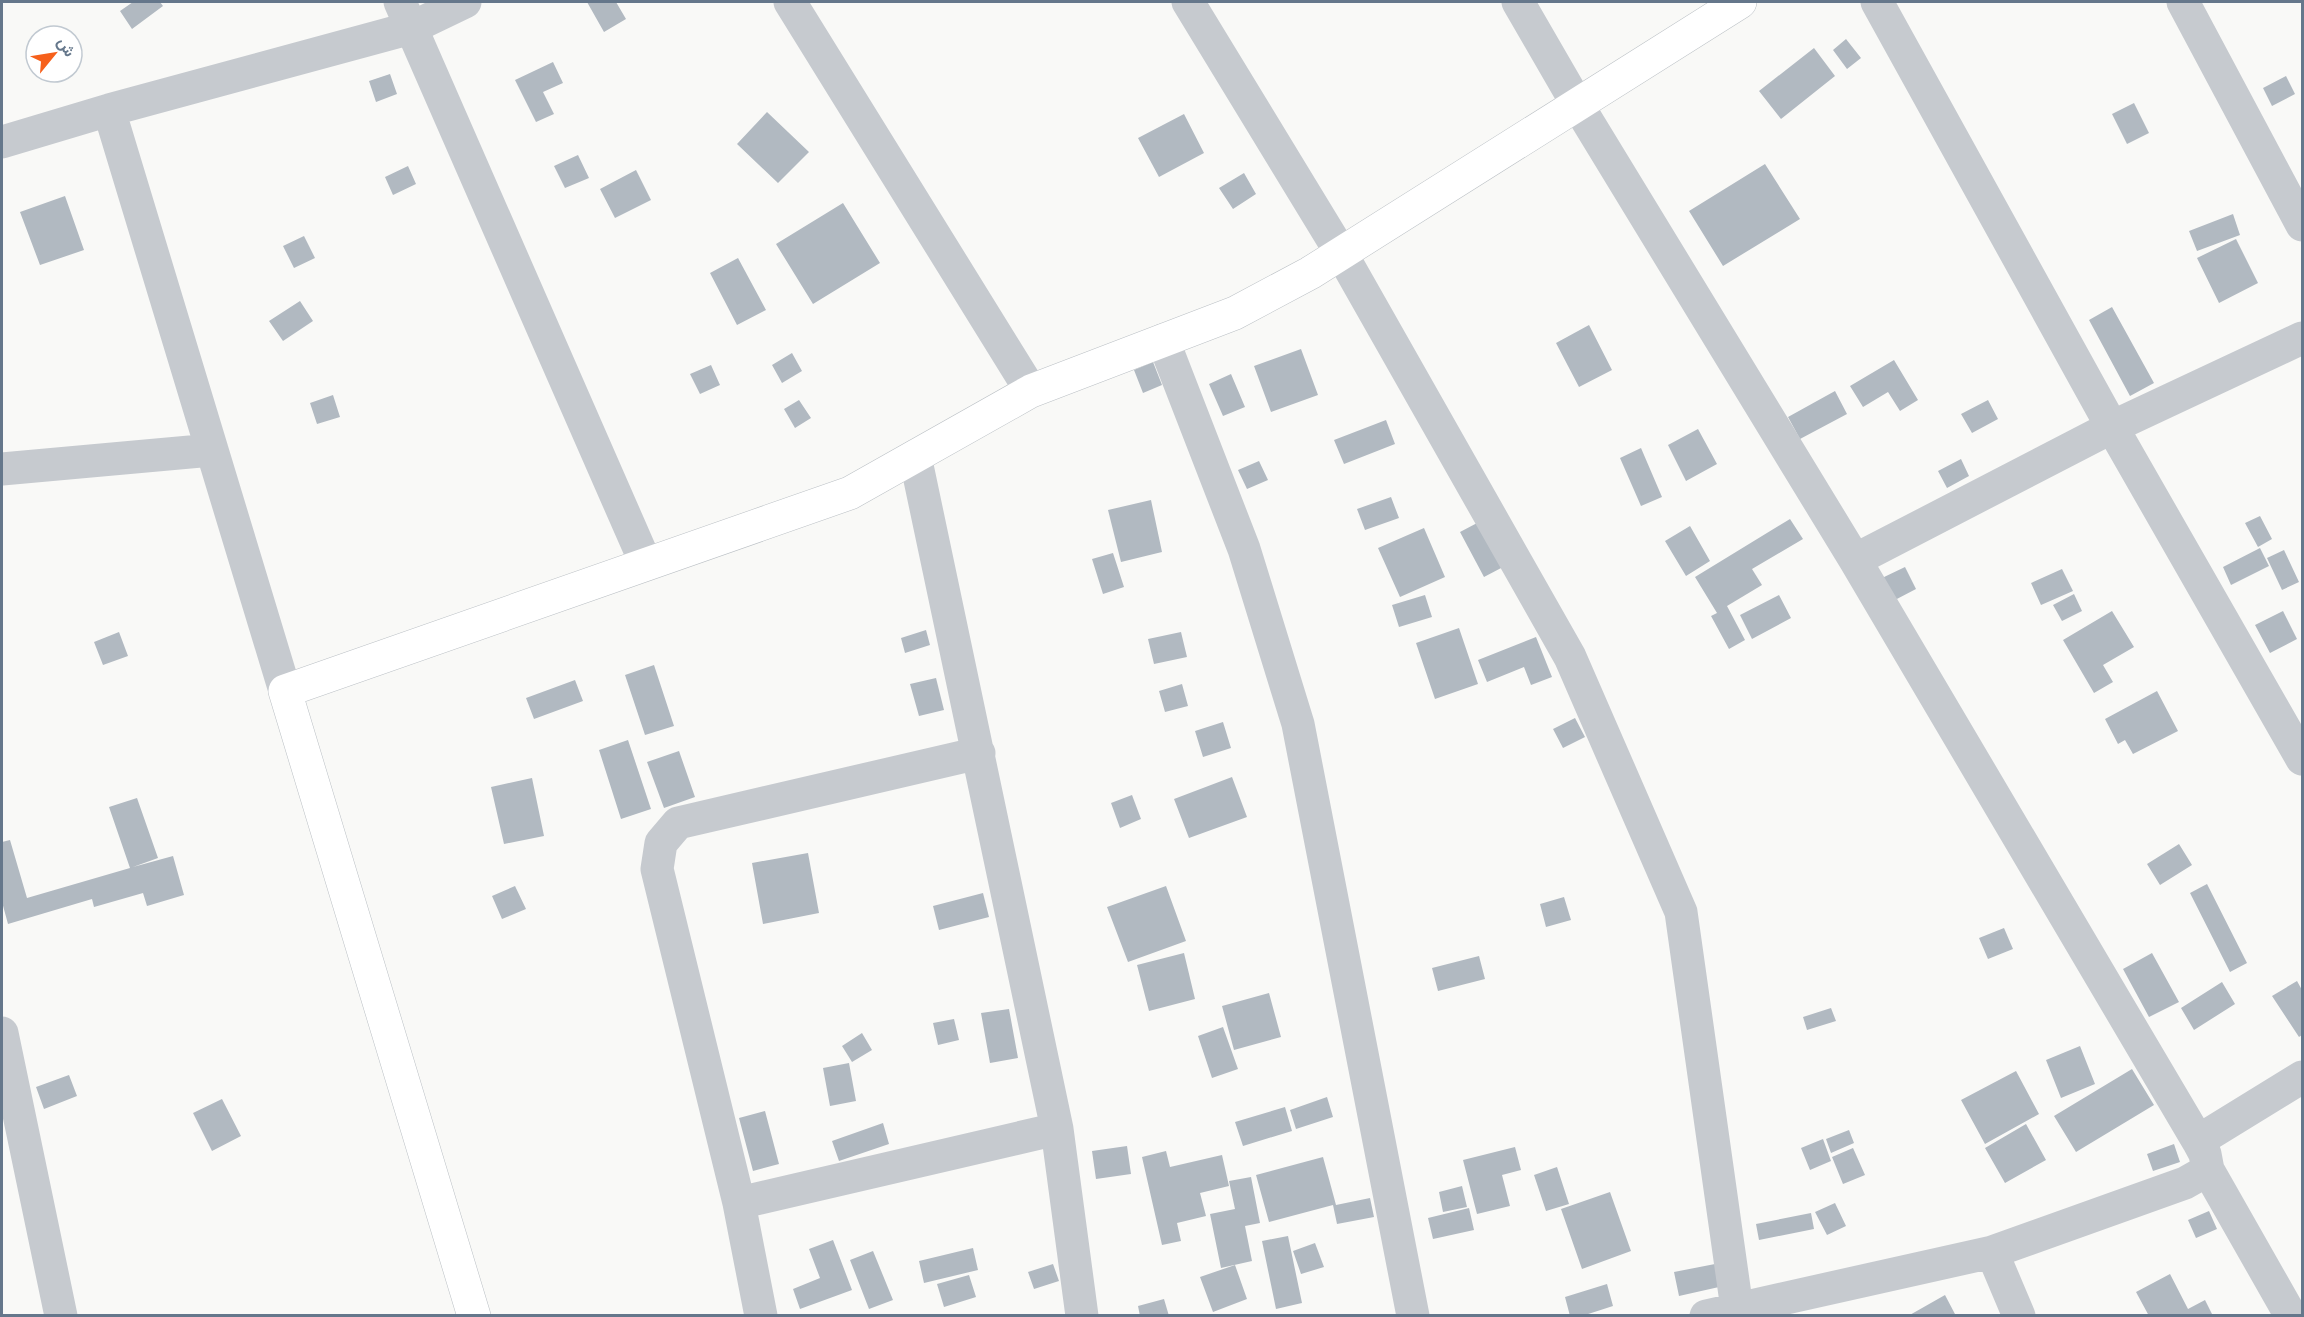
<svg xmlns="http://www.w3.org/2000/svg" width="2304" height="1317" viewBox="0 0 2304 1317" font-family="Lato,Vazirmatn,sans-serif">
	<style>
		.building { fill: #b1b9c1 }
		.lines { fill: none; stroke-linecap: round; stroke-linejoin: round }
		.secondary-casing { stroke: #bbc0c5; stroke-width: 34 }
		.street { stroke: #c6cacf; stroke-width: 33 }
		.secondary { stroke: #fff; stroke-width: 33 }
	</style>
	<rect width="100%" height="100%" fill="#f9f9f7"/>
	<!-- building -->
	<path class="building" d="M133 2H160L163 6 132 29 120 11Z
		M587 2H616L626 19 604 32Z
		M1846 39 1861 58 1847 69 1833 50Z
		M1814 48 1835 76 1781 119 1759 91Z
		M553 62 563 83 543 92 554 114 536 122 515 80Z
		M390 74 397 94 376 102 369 81Z
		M2286 76 2295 94 2272 106 2263 88Z
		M2134 103 2149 133 2127 144 2112 114Z
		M767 112 809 152 778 183 737 144Z
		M1184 114 1204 153 1159 177 1138 138Z
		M578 155 589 178 565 188 554 166Z
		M1765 164 1800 219 1723 266 1689 211Z
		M408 166 416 184 393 195 385 177Z
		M636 170 651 200 615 218 600 189Z
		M1244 173 1256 194 1233 209 1219 188Z
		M65 196 84 250 40 265 20 212Z
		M843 203 880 263 813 304 776 244Z
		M2233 214 2240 235 2197 251 2189 231Z
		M304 236 315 258 294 268 283 246Z
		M2236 239 2258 283 2219 303 2197 258Z
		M738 258 766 310 737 325 710 273Z
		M300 301 313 321 283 341 269 321Z
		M2112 307 2154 383 2130 396 2089 320Z
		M1589 325 1612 370 1579 387 1556 343Z
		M1301 349 1318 395 1271 412 1254 366Z
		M792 353 802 371 782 383 772 365Z
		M1894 360 1918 400 1900 411 1888 392 1863 407 1850 386Z
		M1153 362 1162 385 1143 393 1134 370Z
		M711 365 720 385 700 394 690 374Z
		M1231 374 1245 407 1223 416 1209 384Z
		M1835 391 1847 414 1800 439 1788 417Z
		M333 395 340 417 317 424 310 403Z
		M799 400 811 418 795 428 784 409Z
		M1988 400 1998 419 1972 433 1961 414Z
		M1386 420 1395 444 1344 464 1334 440Z
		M1698 429 1717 464 1686 481 1668 445Z
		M1641 448 1662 497 1641 506 1620 458Z
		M1961 459 1969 476 1947 488 1938 471Z
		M1259 461 1268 480 1247 489 1238 470Z
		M1391 497 1399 518 1365 530 1357 509Z
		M1151 500 1162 552 1121 562 1108 510Z
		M2260 516 2272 539 2258 547 2245 523Z
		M1790 519 1803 539 1752 569 1762 585 1727 606 1745 640 1729 649 1711 616 1717 613 1695 577Z
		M1479 522 1503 567 1484 577 1460 532Z
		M1690 526 1710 561 1686 576 1665 541Z
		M1424 528 1445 577 1400 597 1378 548Z
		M2260 548 2269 566 2231 585 2223 567Z
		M2284 550 2299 582 2282 590 2267 558Z
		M1113 553 1124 587 1103 594 1092 559Z
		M1905 567 1916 589 1893 601 1882 578Z
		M2062 569 2073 591 2041 605 2031 583Z
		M2074 594 2082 611 2062 621 2053 605Z
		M1425 595 1432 617 1399 627 1392 605Z
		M1779 595 1791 618 1752 639 1740 615Z
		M2112 611 2134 647 2103 665 2113 682 2094 693 2063 640Z
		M2283 611 2297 639 2270 653 2255 625Z
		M1459 628 1478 684 1435 699 1416 643Z
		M926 630 930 645 905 653 901 638Z
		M119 632 128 656 103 665 94 642Z
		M1181 632 1187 657 1154 664 1148 639Z
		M1536 637 1552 677 1531 685 1524 667 1487 682 1478 660Z
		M654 665 674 726 645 735 625 675Z
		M936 678 944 710 919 716 910 684Z
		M575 680 583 701 534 719 526 698Z
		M1182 684 1188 706 1165 712 1159 691Z
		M2157 691 2178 731 2133 754 2125 740 2118 744 2105 719Z
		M1575 718 1585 737 1563 748 1553 729Z
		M1223 722 1231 748 1203 757 1195 731Z
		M628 740 651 809 621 819 599 750Z
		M679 751 695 797 664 808 647 762Z
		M1232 777 1247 817 1189 838 1174 799Z
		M532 778 544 836 504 844 491 787Z
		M1132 795 1141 819 1120 828 1111 803Z
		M137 798 158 858 133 867 173 856 184 895 147 906 143 893 94 907 92 899 8 924 2 902V842L10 840 27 898 130 868 109 807Z
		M2179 844 2192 865 2160 885 2147 864Z
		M808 853 819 913 763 924 752 863Z
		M2207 884 2247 963 2230 972 2190 893Z
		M515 886 526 909 502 919 492 896Z
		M1166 886 1186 941 1128 962 1107 907Z
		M983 893 989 917 939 930 933 906Z
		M1564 897 1571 920 1546 927 1540 904Z
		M2004 928 2013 949 1988 959 1979 938Z
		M1184 953 1195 999 1149 1011 1137 965Z
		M2152 953 2179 1002 2149 1017 2123 969Z
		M1479 956 1485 979 1438 991 1432 968Z
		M2297 981 2302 990V1035L2299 1037 2272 996Z
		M2222 982 2235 1004 2194 1030 2181 1008Z
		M1269 993 1281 1037 1234 1050 1222 1006Z
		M1831 1008 1836 1021 1807 1030 1803 1017Z
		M1009 1009 1018 1058 990 1063 981 1013Z
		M954 1019 959 1040 938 1045 933 1023Z
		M1223 1027 1238 1069 1212 1078 1198 1036Z
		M862 1033 872 1050 852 1062 842 1046Z
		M2080 1046 2095 1084 2061 1098 2046 1060Z
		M849 1063 856 1101 830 1106 823 1068Z
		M2132 1069 2154 1105 2076 1152 2054 1116Z
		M2016 1071 2039 1114 1985 1144 1961 1100Z
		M69 1075 77 1096 44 1109 36 1087Z
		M1327 1097 1333 1117 1296 1129 1290 1110Z
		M222 1099 241 1136 212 1151 193 1113Z
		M1285 1107 1292 1131 1243 1146 1235 1122Z
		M765 1111 779 1164 753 1171 739 1118Z
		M883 1123 889 1144 839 1161 832 1141Z
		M2026 1124 2046 1160 2005 1183 1985 1148Z
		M1849 1130 1854 1143 1831 1153 1826 1139Z
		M1823 1139 1831 1161 1810 1170 1801 1148Z
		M2174 1144 2180 1162 2153 1171 2147 1154Z
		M1127 1146 1131 1174 1096 1179 1092 1151Z
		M1515 1147 1521 1170 1502 1175 1510 1206 1477 1214 1463 1160Z
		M1853 1148 1865 1175 1843 1184 1832 1157Z
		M1166 1151 1170 1167 1222 1155 1229 1186 1200 1193 1206 1216 1177 1223 1181 1241 1162 1245 1142 1157Z
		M1323 1157 1336 1205 1370 1198 1374 1217 1337 1224 1333 1205 1269 1222 1256 1175Z
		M1557 1167 1569 1204 1546 1211 1534 1175Z
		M1251 1177 1260 1223 1245 1226 1252 1261 1221 1268 1210 1214 1235 1209 1229 1181Z
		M1462 1186 1467 1207 1443 1212 1439 1192Z
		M1610 1192 1631 1251 1582 1269 1561 1209Z
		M1835 1203 1846 1226 1827 1235 1815 1212Z
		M1469 1208 1474 1230 1433 1239 1428 1218Z
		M2209 1211 2217 1229 2196 1238 2188 1220Z
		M1811 1213 1814 1229 1759 1240 1756 1224Z
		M1288 1236 1302 1303 1276 1309 1262 1241Z
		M833 1240 852 1290 800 1309 793 1289 820 1278 809 1249Z
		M1315 1243 1324 1267 1301 1274 1293 1251Z
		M973 1248 978 1270 924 1283 919 1261Z
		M873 1251 893 1300 869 1309 850 1260Z
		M1053 1264 1059 1281 1034 1289 1028 1272Z
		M1715 1264 1719 1287 1679 1296 1674 1272Z
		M1235 1265 1247 1299 1213 1312 1200 1277Z
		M2170 1274 2188 1309 2205 1300 2213 1316H2149L2136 1292Z
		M969 1275 976 1297 944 1307 937 1284Z
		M1607 1284 1613 1306 1582 1316H1570L1565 1297Z
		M1945 1295 1956 1316H1908Z
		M1164 1299 1169 1316H1140L1138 1306Z"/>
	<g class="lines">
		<defs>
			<path id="secondary" d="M474 1316 285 691 850 493 1031 391 1235 313 1310 273 1740 2"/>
		</defs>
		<!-- secondary casing -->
		<use href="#secondary" class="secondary-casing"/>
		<!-- street -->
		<path class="street" d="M400 2 646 564
			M790 2 1031 391
			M1188 2 1341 253 1570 657 1681 912 1738 1316
			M1518 2 1577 104 1855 560 2198 1141 2205 1154 2208 1170 2291 1316
			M1877 2 2112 427 2302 759
			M2183 2 2302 225
			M109 110 285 691
			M2 142 109 110 411 28 465 2
			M1163 340 1244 549 1298 724 1413 1316
			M915 456 1057 1129 1082 1316
			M2 469 212 450
			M1855 560 2112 427 2302 338
			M2 1033 61 1316
			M2198 1141 2302 1077
			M739 1203 1057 1129
			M1992 1252 2019 1316
			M761 1316 739 1203 657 869 661 843 678 823 979 753
			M1706 1316 1992 1252 2185 1183 2208 1170"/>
		<!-- secondary -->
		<use href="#secondary" class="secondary"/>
	</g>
	<!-- border -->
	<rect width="2304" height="1317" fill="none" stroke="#65778b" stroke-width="6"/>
	<!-- north arrow -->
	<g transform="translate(54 54) rotate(60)"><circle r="28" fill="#ffffff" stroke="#c1c9d1" stroke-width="1.5"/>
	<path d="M0-4.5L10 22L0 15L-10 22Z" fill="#f6601b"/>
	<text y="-9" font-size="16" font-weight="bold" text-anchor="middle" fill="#65778b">ش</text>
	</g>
</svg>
